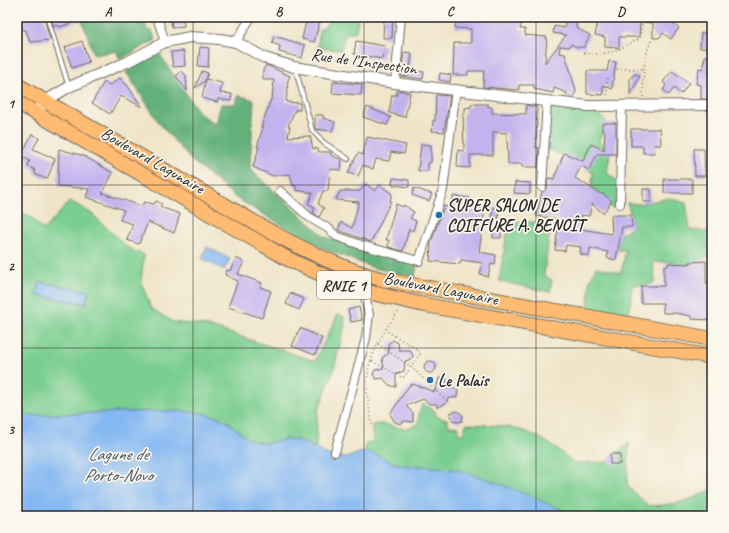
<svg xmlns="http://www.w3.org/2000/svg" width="729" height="533" viewBox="0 0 729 533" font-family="Caveat,sans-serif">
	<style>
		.green { fill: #7ace90; stroke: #527c5e; fill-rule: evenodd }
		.forest { fill: #63b17a; stroke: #476e52 }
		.water { fill: #84b8f2; stroke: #58728e }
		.building { fill: #c2b2ee }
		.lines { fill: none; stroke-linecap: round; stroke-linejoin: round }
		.service-casing { stroke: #706c62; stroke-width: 6 }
		.minor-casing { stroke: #706c62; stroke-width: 10 }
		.tertiary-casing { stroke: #706c62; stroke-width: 12 }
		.trunk-casing { stroke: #706c62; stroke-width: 16 }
		.path { stroke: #706c62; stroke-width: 1.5; stroke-dasharray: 1 3; stroke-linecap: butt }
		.service { stroke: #fff; stroke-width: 4 }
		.minor { stroke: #fff; stroke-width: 8 }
		.tertiary { stroke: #fff; stroke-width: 10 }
		.trunk { stroke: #febb71; stroke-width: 14 }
		.grid { fill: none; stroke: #2b2b2b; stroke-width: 1; stroke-opacity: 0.55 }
		.poi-dot { fill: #1f6fb2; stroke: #fbf7ec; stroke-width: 1.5 }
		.labels { text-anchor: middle; stroke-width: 3.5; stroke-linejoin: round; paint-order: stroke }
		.shield { fill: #fbf7ec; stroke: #696865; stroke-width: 1 }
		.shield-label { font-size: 16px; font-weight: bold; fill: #2b2b2b }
		.street-label { font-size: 17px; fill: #2b2b2b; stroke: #fbf7ec }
		.poi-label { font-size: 17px; font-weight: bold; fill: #2b2b2b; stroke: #fbf7ec; text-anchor: start }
		.water-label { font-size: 18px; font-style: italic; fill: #465567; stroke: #fbf7ec }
		.neatline { fill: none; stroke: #2b2b2b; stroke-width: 1.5 }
		.grid-label { font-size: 13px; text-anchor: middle; font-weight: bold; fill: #2b2b2b }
	</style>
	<rect width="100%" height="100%" fill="#fbf7ec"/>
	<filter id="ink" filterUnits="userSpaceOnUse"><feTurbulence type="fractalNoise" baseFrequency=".025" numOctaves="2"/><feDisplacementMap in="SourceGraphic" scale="8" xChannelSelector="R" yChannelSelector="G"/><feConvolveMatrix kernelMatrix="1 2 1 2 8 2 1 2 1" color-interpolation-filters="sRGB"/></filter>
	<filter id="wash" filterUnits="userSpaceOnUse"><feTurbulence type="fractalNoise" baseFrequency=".012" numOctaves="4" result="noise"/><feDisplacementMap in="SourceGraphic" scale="16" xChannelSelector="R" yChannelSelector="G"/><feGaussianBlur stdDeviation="0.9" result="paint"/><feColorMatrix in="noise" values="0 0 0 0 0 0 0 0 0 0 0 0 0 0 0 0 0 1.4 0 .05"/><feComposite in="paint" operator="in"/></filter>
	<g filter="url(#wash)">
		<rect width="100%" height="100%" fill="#efe4c7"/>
		<!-- green -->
		<path class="green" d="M330 17H348L358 20 356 31 346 34 341 50 318 48 319 30 326 26Z
			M555 106 599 114 608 124 599 140 610 153 607 173 620 183V204L611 208C593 196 590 195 593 173L581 164 545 148 547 110Z
			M669 198 686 203 690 230 712 232V255L688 264H676L673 262H653L655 282 652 284 632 285 630 309 626 320 588 310 590 281 596 267 621 273 626 250H618L620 235 632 227 631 215 627 203 639 204Z
			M70 201 91 213 127 247 144 255 141 282 151 308 173 322 208 326 315 361 338 314 344 317 345 324 334 369 318 411 316 447 286 439 275 442 263 443 252 441 241 434 229 422 179 412H120L17 416V209L33 219 44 230ZM40 282 89 291 86 303 36 295Z
			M509 222H551L544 275 552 280 550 292 499 281Z
			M422 404 435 411 436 416 443 419H447L449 426 459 427 458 434H463L466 424C516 425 535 429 574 463L608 462 629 442 627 486 649 506C674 505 690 501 712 489V516H636L633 512 622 511 619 516H577L461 471 396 464 365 452 366 443 373 442 372 425C392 420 397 436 419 423V415Z"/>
		<!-- forest -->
		<path class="forest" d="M81 17H146L144 18 147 30 152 31 156 40 120 59 116 51 94 55Z
			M159 53 200 114 216 124 221 104H235L238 95 254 100 250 169 325 237 417 265 415 277 374 268 317 246 236 198 190 159 160 124 126 72Z"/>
		<!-- water -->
		<path class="water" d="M207 247 230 259 224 270 202 258Z
			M40 282 89 291 86 304 36 295Z
			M120 412C152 412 187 408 217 417 235 422 243 442 263 443 275 444 284 437 296 440 312 444 327 459 344 458 351 458 357 452 364 452 375 451 387 462 398 464 419 467 441 466 461 471 498 480 541 502 577 516H17V416Z"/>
		<g id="blocks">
			<!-- building -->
			<path class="building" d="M17 17H44L50 40 30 42 26 30H23Z
				M51 17H86V19L59 27 58 25 54 26V27Z
				M171 17H183L184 26 172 27Z
				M307 17H321L314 42 302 39Z
				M384 17H393L392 38H383Z
				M457 17H523L520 29H525V35L547 37 545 63 566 35 553 33 554 26 565 28V20H576V28L590 35 584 47H576L571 44 569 47 560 46 559 53 565 54 571 73 576 91 574 97 566 95 567 93 554 88 553 93 534 89V85H519V90L483 87 484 71H468V75H453L454 43H471V29L455 28Z
				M599 17H661L665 20 666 18 679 28 671 39 663 33 659 38H653V23L640 22 639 37H619V48L605 47V37L595 35Z
				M701 33 712 34V41H709L708 48H700Z
				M274 36 305 45 302 58 279 52 280 46 272 43Z
				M82 41 89 62 72 68 65 47Z
				M356 41 385 46 382 59 354 54Z
				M200 47 209 48 208 67 198 66Z
				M184 51 185 66 173 67 171 52Z
				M404 52 412 53 410 70 424 72 423 79 401 76Z
				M705 56 712 57V99H701V85L696 84 699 68 702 69Z
				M609 61 616 62 612 89 603 85V95L587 94V71H607Z
				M266 65 290 76 288 80 286 102 300 103V110H295L288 126 290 127 288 137 310 136 313 149 317 148 319 152H331V155L342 160 341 170 330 169 328 191H323L318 204 324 208 319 217 313 213 315 207 308 204 313 193 296 190V186L293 185 290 174 273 176 253 167 259 147H257L263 127H261L271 99H272L274 80H263V70Z
				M182 71 186 76 187 91 176 76Z
				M202 71 208 73 205 81 195 88Z
				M672 71 689 83 681 94 674 88 669 95 663 90 666 85 663 82Z
				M440 73 451 75 450 82 439 80Z
				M635 74 640 76 630 96V78Z
				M120 78 127 85 142 107 121 96 110 114 92 103 104 82 110 85Z
				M206 79 222 83 220 93 232 94 231 101 218 99 217 102 202 98Z
				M333 82 362 84 361 95 332 93Z
				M397 90 410 93 405 117 389 113 392 95H397Z
				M436 95 450 96 444 132 432 131 433 120 435 121Z
				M471 104H488V107H492V113L526 114V105L537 107 536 148H539L538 167H522V164H508L507 133 493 132V155H470V168L457 167 458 150 464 151 463 113H465V108L471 107Z
				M367 107 391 117 387 125 363 117Z
				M315 115H323V118L335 122 332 131 315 129Z
				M602 123H616V154H597L589 170 581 166 575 178 601 194 602 193 612 201 603 213 592 204 589 216 582 215 580 229 612 234 611 215H631L632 227H622L616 260 607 258 608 252 590 248 589 256 580 254 581 247 566 245 565 251 555 250 559 219 536 216 542 192 547 188 548 178 554 179 564 153 583 161 591 144 604 150 605 131H602Z
				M631 129H660L661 145H654L655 153H643V146H631Z
				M32 134 39 138 33 149 55 159 47 179 36 175 34 169 27 166 30 161 17 154V146L24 150Z
				M367 137 406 145 404 154 391 152 389 161 376 159 373 169 363 165 358 176 348 173 358 153 363 155Z
				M421 144 431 145V163H428V171H418Z
				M59 149 84 156 113 173 102 193 142 206 144 202 154 204 156 201 162 204 160 207 180 214 174 233 148 222 139 244 127 240 133 224 120 220 124 210 86 197 89 189 58 186Z
				M694 149H704L705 176H695Z
				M393 178 409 180V187L392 185Z
				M664 179H692V193H664Z
				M515 182 530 183V194L514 193Z
				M366 184 375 191 380 185 392 194 390 200 391 201 371 242 338 230 341 222 352 228 359 202 336 200 340 191H360Z
				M414 188 432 194 429 201 412 195Z
				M643 189H651V202H643Z
				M453 196 470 198V207H485L479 252 496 255 495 265 491 264 488 277 480 274 483 263 461 260 460 264 430 261 431 242 444 206 452 208Z
				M396 204 403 207 404 205 414 212 410 218 416 221 413 231 409 229 403 251 388 247 389 240H386Z
				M492 208H499L498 230H501V238H493Z
				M236 258 244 262 238 274 262 283 260 287 271 291 262 318 228 307 238 281 225 275 227 270 230 271Z
				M706 261V283L712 282V320L691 319V316L675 313H663V303H641V286H664V266H668V263L690 264V262Z
				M290 293 304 299 299 310 286 304Z
				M359 307 362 320 351 322 348 310Z
				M300 328 322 338 315 355 292 346Z
				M393 340 398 343 399 350H410L413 356 412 359 405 361 404 371 396 374V387L389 385 383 378 376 379 373 374 375 370 384 368 382 358 389 353 388 344Z
				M424 367a6 6 0 1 1 12 0a6 6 0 1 1-12 0Z
				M439 378 446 379 448 388H454L458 391 457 397 447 399 448 402 437 408V404H430L423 399 406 406 413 413V422L405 421 400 424 395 422 390 414 409 386 413 384 435 392Z
				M457 411 463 415 462 421 458 422 453 421 450 413Z
				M610 454H620V464H610Z"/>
		</g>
	</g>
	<g filter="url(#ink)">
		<use href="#blocks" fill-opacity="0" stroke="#706c62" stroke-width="1"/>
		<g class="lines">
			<defs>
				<path id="service" d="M47 17 69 87
					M295 67 312 130 324 143 348 159"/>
				<path id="minor" d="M157 17 165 42
					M236 42 251 17
					M395 83 401 17
					M542 187 547 101
					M280 191 309 217 329 229 336 236 361 245 419 261 443 190 456 89
					M620 204 622 106
					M335 452 366 338 369 315 364 291 368 276"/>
				<path id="tertiary" d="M36 113 45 101 69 87 127 62 165 42 190 37 220 39 236 42 265 58 294 67 395 83 588 106 712 105"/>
				<path id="trunk" d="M17 85 273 233C309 252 344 270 385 280L712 339
					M17 102 288 259 342 284 364 291 420 304 712 357"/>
			</defs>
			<!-- service casing -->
			<use href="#service" class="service-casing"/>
			<!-- minor casing -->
			<use href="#minor" class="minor-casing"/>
			<!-- tertiary casing -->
			<use href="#tertiary" class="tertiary-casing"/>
			<!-- trunk casing -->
			<use href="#trunk" class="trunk-casing"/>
			<!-- path -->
			<path class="path" d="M584 53C609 56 619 50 640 38L643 17
				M617 69H643
				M607 78V97
				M643 97C643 77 643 57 652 39
				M378 344 411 367 447 401
				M372 361 403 378 420 354 417 349 385 330
				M372 425C370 411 366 395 367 381 368 356 384 330 399 311"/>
			<!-- service -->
			<use href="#service" class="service"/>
			<!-- minor -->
			<use href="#minor" class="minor"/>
			<!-- tertiary -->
			<use href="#tertiary" class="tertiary"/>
			<!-- trunk -->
			<use href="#trunk" class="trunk"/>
		</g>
	</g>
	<!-- grid -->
	<path class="grid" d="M193 17V516M364 17V516M536 17V516M17 185H712M17 348H712"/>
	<!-- markers -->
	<g class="poi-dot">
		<circle cx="439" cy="215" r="4"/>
		<circle cx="430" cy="380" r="4"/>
	</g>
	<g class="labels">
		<!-- shield labels -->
		<rect class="shield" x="317" y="271" width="54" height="28" rx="3"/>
		<g class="shield-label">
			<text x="344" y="291">RNIE 1</text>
		</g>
		<!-- street labels -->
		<g class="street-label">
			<text transform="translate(364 61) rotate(8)" y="6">Rue de l'Inspection</text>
			<text transform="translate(153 160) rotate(30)" y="6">Boulevard Lagunaire</text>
			<text transform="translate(441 288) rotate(11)" y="6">Boulevard Lagunaire</text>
		</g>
		<!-- poi labels -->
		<g class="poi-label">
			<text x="447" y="211">SUPER SALON DE<tspan x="447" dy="20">COIFFURE A. BENOÎT</tspan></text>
			<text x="438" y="386">Le Palais</text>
		</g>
		<!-- water labels -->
		<g class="water-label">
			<text x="118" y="460">Lagune de<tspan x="118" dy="21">Porto-Novo</tspan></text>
		</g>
	</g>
	<!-- margin -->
	<rect width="729" height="533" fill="none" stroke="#fbf7ec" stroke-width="44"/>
	<rect x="22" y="22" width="685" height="489" class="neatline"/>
	<g class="grid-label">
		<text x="108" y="16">A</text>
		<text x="279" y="16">B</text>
		<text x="450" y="16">C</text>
		<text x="621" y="16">D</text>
		<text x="11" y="108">1</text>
		<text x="11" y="271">2</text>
		<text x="11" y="434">3</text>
	</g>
</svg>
